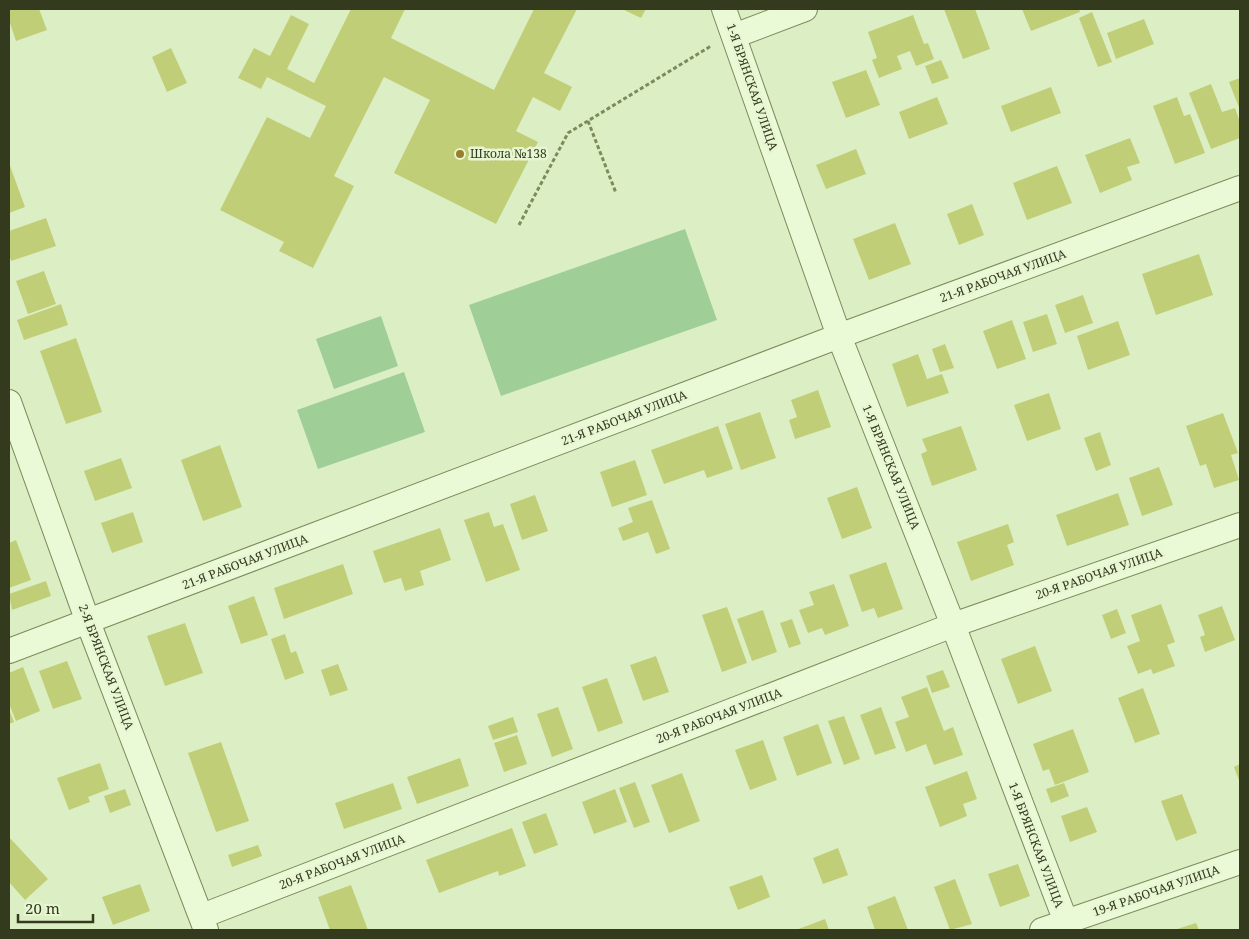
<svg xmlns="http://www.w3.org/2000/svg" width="1249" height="939" viewBox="0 0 1249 939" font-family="'Noto Serif',serif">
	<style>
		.green { fill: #9fce97 }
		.building { fill: #c1ce78 }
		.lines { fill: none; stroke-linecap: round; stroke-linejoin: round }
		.minor-casing { stroke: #7d8a5a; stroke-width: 26 }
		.path { stroke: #7d8a5a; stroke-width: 3; stroke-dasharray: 4 2.5; stroke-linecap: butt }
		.minor { stroke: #eafad7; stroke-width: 24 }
		.poi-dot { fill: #9b7c28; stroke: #e7f6d3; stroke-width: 2 }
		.labels { text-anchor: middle; stroke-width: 5; stroke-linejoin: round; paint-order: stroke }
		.street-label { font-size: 12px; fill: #343a1e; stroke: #e7f6d3 }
		.poi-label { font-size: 12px; fill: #343a1e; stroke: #e7f6d3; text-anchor: start }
	</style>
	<rect width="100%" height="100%" fill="#dcefc4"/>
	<!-- green -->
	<path class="green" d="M685 229 717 320 501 396 469 305Z
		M381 316 398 366 334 389 316 339Z
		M404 372 425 432 318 469 297 410Z"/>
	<!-- building -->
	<path class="building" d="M9 9H39L47 30 16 41 9 20Z
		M351 9H405L391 38 494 90 534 9H577L544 73 572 87 560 111 533 97 516 131 538 142 496 224 394 173 430 100 384 77 334 176 354 186 313 268 279 251 284 242 220 210 267 117 310 138 326 106 267 77 261 89 238 78 254 48 270 56 291 15 309 24 287 69 314 83Z
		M622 9H646L641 18Z
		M944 9H975L990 49 963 59Z
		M1022 9H1079L1080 12 1031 31Z
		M1092 12 1112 62 1098 67 1079 18Z
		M913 15 924 44 928 43 934 59 916 66 910 51 897 56 902 69 879 78 872 60 877 58 868 32Z
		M1144 19 1154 44 1116 59 1107 33Z
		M171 48 187 83 167 92 152 57Z
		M941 60 949 78 932 84 925 66Z
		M866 70 880 105 846 118 832 82Z
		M1240 78V110L1229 82Z
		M1211 84 1222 112 1235 108 1240 122V138L1211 149 1189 93Z
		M1051 87 1061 113 1011 132 1001 106Z
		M937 97 948 124 909 139 899 112Z
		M1177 97 1184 116 1190 114 1205 153 1175 164 1153 106Z
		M1130 138 1140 163 1127 167 1132 180 1100 193 1085 155Z
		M856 149 866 174 826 189 816 165Z
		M9 163 25 207 9 213Z
		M1057 166 1072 203 1027 220 1013 183Z
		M972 204 984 235 959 245 947 214Z
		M46 218 56 246 11 261 9 254V231Z
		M895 223 911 264 869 280 853 239Z
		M1199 254 1213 295 1156 315 1142 274Z
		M44 271 56 304 28 314 16 281Z
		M1083 295 1093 323 1065 333 1055 305Z
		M61 304 68 325 24 340 17 320Z
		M1047 314 1057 344 1033 352 1023 322Z
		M1012 320 1026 359 997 369 983 331Z
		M1118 321 1130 355 1088 370 1077 336Z
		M76 338 102 412 66 424 40 351Z
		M945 344 954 368 940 372 932 349Z
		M918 354 927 379 942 374 949 393 907 407 892 364Z
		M818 390 831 427 795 439 789 420 797 417 791 400Z
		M1049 393 1061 429 1027 441 1014 405Z
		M760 412 776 458 741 470 725 424Z
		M1223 413 1238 453 1231 455 1239 480 1214 488 1206 464 1200 466 1186 426Z
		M718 426 733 469 707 478 704 470 664 484 651 450Z
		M961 426 977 470 932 486 921 454 927 451 922 439Z
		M1100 432 1111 465 1096 471 1084 438Z
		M220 445 242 507 203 521 181 460Z
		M121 458 132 488 95 501 84 471Z
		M635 460 647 495 612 507 600 472Z
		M1159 467 1173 505 1142 516 1129 478Z
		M857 487 872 528 842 539 827 498Z
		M1118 493 1129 525 1067 546 1056 515Z
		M535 495 548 531 522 540 510 504Z
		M652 500 670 549 656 554 648 532 623 541 618 528 633 522 628 508Z
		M133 512 143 542 112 553 101 523Z
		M489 512 494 527 503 524 520 570 486 582 464 520Z
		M1008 524 1014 542 1007 545 1014 565 971 581 957 542Z
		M440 528 451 560 420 571 424 585 405 591 401 578 384 583 373 551Z
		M16 540 31 580 9 588V543Z
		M886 562 903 609 878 618 874 608 862 612 849 575Z
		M343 564 353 594 284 619 274 588Z
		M46 581 51 596 12 610 9 594Z
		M834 584 849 626 825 635 822 628 808 633 799 610 814 605 809 592Z
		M254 596 268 635 241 644 228 606Z
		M1161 604 1175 642 1167 645 1175 666 1153 674 1151 669 1138 674 1127 646 1140 641 1131 615Z
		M1222 606 1235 640 1205 652 1200 637 1205 635 1198 615Z
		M727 607 747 663 722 672 702 615Z
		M1117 609 1126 633 1111 639 1102 615Z
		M763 610 777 652 752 661 737 619Z
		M792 619 801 644 789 648 780 623Z
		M185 623 203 673 165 686 147 636Z
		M285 634 291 653 296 651 304 673 285 680 271 639Z
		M1035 646 1052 691 1018 704 1001 659Z
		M656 656 669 692 643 701 630 665Z
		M67 661 82 699 53 709 39 671Z
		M338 664 348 690 330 696 321 670Z
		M23 667 40 711 16 721 9 704V673Z
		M943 670 950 687 932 693 926 676Z
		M607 678 623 723 598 732 582 687Z
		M927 687 944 731 953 727 963 755 934 765 926 744 906 752 895 722 909 717 901 697Z
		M1143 688 1160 734 1135 743 1118 698Z
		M558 707 573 749 552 757 537 714Z
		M881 707 896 748 875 755 860 715Z
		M9 709 14 722 9 724Z
		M844 716 860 759 844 765 828 721Z
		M513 717 518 732 493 740 488 726Z
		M818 724 832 763 797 776 783 737Z
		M1073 729 1089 772 1055 785 1049 769 1043 771 1033 744Z
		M517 735 527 764 504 772 494 743Z
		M763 740 777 780 750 790 735 750Z
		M221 742 249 821 216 832 188 753Z
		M460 758 469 786 417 804 407 777Z
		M100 763 109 789 88 797 90 802 69 810 57 778Z
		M1240 764V783L1234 767Z
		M967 771 977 799 963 804 967 816 940 827 925 787Z
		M682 773 700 821 669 833 651 785Z
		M635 782 650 822 634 828 619 788Z
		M393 783 402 809 344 829 335 803Z
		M1064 783 1069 796 1051 803 1046 789Z
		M125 789 131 805 110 813 104 796Z
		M615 789 627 822 594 834 582 802Z
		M1182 794 1197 833 1176 841 1161 801Z
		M1087 807 1097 832 1070 842 1061 816Z
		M546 813 558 845 534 854 522 822Z
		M512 828 526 866 499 876 498 871 439 893 426 860Z
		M9 837 48 879 25 900 9 882Z
		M258 845 262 856 232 867 228 855Z
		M838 848 848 875 823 884 813 858Z
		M1018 864 1030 896 1000 907 988 874Z
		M762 875 770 897 738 910 729 887Z
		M955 879 972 924 950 930 934 887Z
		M140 884 150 911 113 925 102 897Z
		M351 885 368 930H330L318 897Z
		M895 896 908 930H875L867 907Z
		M825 919 829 930H796Z
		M1196 923 1199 930H1174Z"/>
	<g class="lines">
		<defs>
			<path id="minor" d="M724 9 839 336 953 625 1066 922
				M734 36 805 9
				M9 402 88 622 206 930
				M9 651 839 336 1240 188
				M202 916 953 625 1240 525
				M1042 930 1240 862"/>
		</defs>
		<!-- minor casing -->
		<use href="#minor" class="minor-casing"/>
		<!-- path -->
		<path class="path" d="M588 121 616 193
			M519 225 568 133 711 46"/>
		<!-- minor -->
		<use href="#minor" class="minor"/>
	</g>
	<!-- markers -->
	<circle class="poi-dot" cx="460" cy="154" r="5"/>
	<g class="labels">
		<!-- street labels -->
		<g class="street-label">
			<text transform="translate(752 87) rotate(71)" y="4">1-Я БРЯНСКАЯ УЛИЦА</text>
			<text transform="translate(1003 276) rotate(-20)" y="4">21-Я РАБОЧАЯ УЛИЦА</text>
			<text transform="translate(624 418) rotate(-21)" y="4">21-Я РАБОЧАЯ УЛИЦА</text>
			<text transform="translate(891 467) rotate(68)" y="4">1-Я БРЯНСКАЯ УЛИЦА</text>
			<text transform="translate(245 562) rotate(-21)" y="4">21-Я РАБОЧАЯ УЛИЦА</text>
			<text transform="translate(1099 574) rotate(-19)" y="4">20-Я РАБОЧАЯ УЛИЦА</text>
			<text transform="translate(106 667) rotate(69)" y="4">2-Я БРЯНСКАЯ УЛИЦА</text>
			<text transform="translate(719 716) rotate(-21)" y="4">20-Я РАБОЧАЯ УЛИЦА</text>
			<text transform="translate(1036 845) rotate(69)" y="4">1-Я БРЯНСКАЯ УЛИЦА</text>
			<text transform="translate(342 862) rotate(-21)" y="4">20-Я РАБОЧАЯ УЛИЦА</text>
			<text transform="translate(1156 891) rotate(-19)" y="4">19-Я РАБОЧАЯ УЛИЦА</text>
		</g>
		<!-- poi labels -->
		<g class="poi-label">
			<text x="470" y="158">Школа №138</text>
		</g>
	</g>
	<!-- border -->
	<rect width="1249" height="939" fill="none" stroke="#343a1e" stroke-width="20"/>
	<!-- scale -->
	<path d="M18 914v8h75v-8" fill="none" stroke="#343a1e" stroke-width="2.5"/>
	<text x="25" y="914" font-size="15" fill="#343a1e" stroke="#e7f6d3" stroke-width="4" paint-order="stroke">20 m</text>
</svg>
